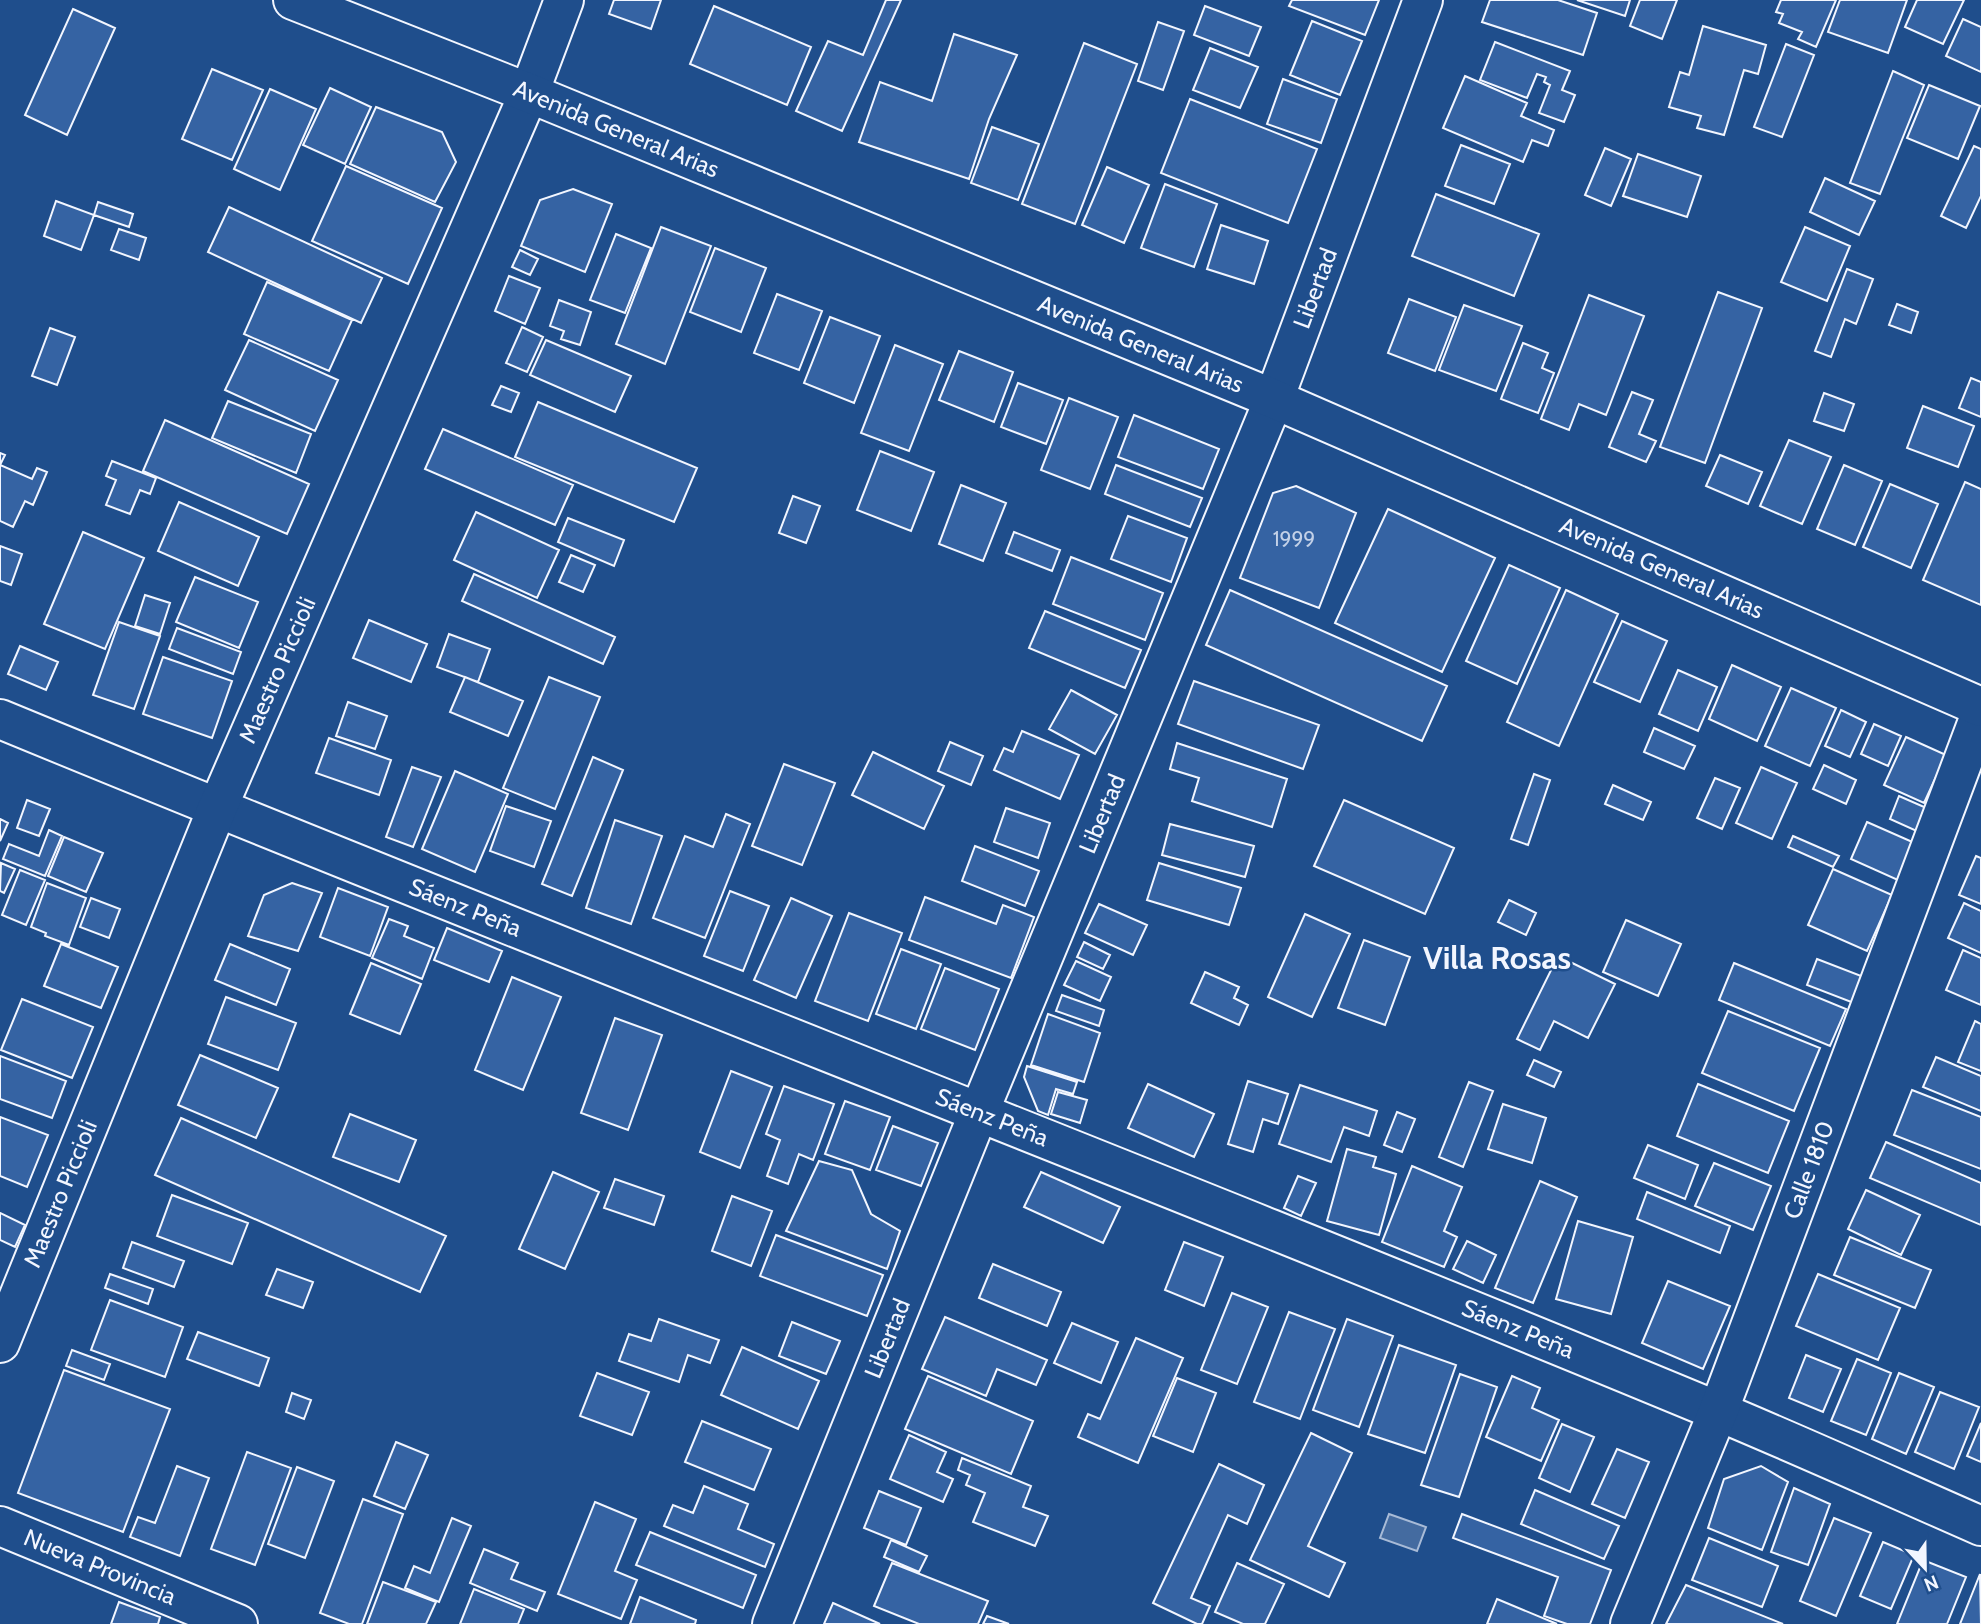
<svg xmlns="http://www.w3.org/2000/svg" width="1981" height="1624" viewBox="0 0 1981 1624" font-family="Cabin,sans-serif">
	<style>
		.water { fill: #446ba0; stroke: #a8bbd7; stroke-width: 2 }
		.building { fill: #3563a3; stroke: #f2f6ff; stroke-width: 2 }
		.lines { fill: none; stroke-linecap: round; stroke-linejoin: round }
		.minor-casing { stroke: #f2f6ff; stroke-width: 42 }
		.major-casing { stroke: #f2f6ff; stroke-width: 42 }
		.minor { stroke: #1f4e8c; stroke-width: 38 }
		.major { stroke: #1f4e8c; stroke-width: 38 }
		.labels { text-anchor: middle; stroke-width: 5; stroke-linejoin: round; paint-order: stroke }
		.number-label { font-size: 21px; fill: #c3d1e8 }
		.street-label { font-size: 24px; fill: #f2f6ff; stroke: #1f4e8c }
		.district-label { font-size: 32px; font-weight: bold; fill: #f2f6ff; stroke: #1f4e8c }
	</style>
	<rect width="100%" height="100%" fill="#1f4e8c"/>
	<!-- water -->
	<path class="water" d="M1389 1514 1426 1527 1417 1551 1380 1538Z"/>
	<!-- building -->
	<path class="building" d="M614 0H661L651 29 609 14Z
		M886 0H901L842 131 796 111 828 41 863 55Z
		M1292 0H1379L1365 35 1289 6Z
		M1490 0H1558L1597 13 1583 55 1482 22Z
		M1577 0H1630L1625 16Z
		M1640 0H1677L1662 39 1630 26Z
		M1781 0H1836L1816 47 1798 39 1802 32 1779 23 1783 14 1776 12Z
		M1840 0H1907L1888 53 1828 32Z
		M1917 0H1964L1943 44 1905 27Z
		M714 6 811 47 787 105 690 64Z
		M1205 6 1261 27 1249 56 1194 35Z
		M73 9 115 28 67 135 25 115Z
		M1963 19 1981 27V72L1946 56Z
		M1312 21 1362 41 1340 95 1290 75Z
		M1158 22 1184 31 1163 90 1138 81Z
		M1703 26 1766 45 1758 74 1744 70 1724 135 1697 128 1701 116 1669 107 1680 72 1689 75Z
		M954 34 1017 55 989 119 969 179 859 142 880 82 932 101Z
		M1495 42 1570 71 1562 90 1575 95 1564 122 1539 113 1550 85 1544 82 1546 77 1537 74 1527 98 1480 80Z
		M1084 43 1137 64 1075 224 1022 204Z
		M1786 44 1814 55 1782 137 1754 127Z
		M1210 48 1258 67 1240 108 1193 90Z
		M212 69 263 90 232 160 182 139Z
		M1893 71 1924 85 1880 194 1850 183Z
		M1465 76 1527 103 1521 116 1554 130 1548 146 1532 140 1523 162 1443 128Z
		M1283 79 1337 99 1321 143 1267 124Z
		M1929 85 1980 106 1958 159 1907 138Z
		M330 88 371 107 345 164 303 145Z
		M270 89 316 109 280 190 234 169Z
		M1190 99 1317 149 1288 223 1161 173Z
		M376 107 442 132 456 162 435 202 350 164Z
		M992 127 1039 144 1018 200 971 183Z
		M1461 145 1510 164 1494 204 1445 186Z
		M1974 146 1981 149V196L1966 228 1941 216Z
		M1605 148 1631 159 1611 206 1585 195Z
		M1638 154 1701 176 1687 217 1623 196Z
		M346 166 442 208 408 284 312 241Z
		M1107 167 1149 185 1124 243 1082 225Z
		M1825 178 1875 201 1859 235 1810 212Z
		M1165 184 1217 204 1194 267 1141 248Z
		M573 189 612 204 585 272 521 246 540 200Z
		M1436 194 1539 234 1514 296 1412 256Z
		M56 201 94 215 81 250 44 236Z
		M98 202 133 214 129 227 94 215Z
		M229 207 382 278 361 323 208 252Z
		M1221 225 1268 241 1254 284 1207 269Z
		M661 227 711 246 665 364 616 344Z
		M1805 227 1850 246 1827 301 1781 282Z
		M119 229 146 238 139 260 111 250Z
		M616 234 651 248 625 313 590 300Z
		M715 248 766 268 741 332 690 312Z
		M520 250 538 259 530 275 512 267Z
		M1847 269 1873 279 1856 324 1845 319 1831 357 1815 351Z
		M509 276 540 288 525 324 495 311Z
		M267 282 352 320 329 371 244 334Z
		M1718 292 1762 308 1705 463 1660 447Z
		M777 294 822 311 799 370 754 353Z
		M1589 295 1644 316 1606 415 1579 404 1569 430 1541 419Z
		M1409 299 1456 317 1435 371 1388 353Z
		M559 300 591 312 580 345 561 339 564 331 550 326Z
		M1897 304 1918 312 1911 333 1889 325Z
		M1464 305 1522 326 1496 391 1439 370Z
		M830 317 880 336 854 403 804 383Z
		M522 327 543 337 527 372 506 363Z
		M50 328 75 337 57 385 32 376Z
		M249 340 338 380 315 431 225 390Z
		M546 340 631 376 615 412 530 375Z
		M1523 343 1548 353 1542 368 1554 373 1538 413 1501 399Z
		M895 345 943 364 909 451 861 433Z
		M959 351 1013 372 994 422 939 400Z
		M1971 378 1981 382V417L1959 408Z
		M1018 383 1063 400 1046 444 1001 427Z
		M501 386 519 393 511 412 492 405Z
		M1632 392 1653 400 1639 434 1656 441 1646 462 1609 447Z
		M1824 393 1854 404 1844 431 1814 421Z
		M1069 398 1118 417 1090 489 1041 470Z
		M228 401 311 434 296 473 212 438Z
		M538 402 697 468 674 522 515 457Z
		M1923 406 1974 426 1958 467 1907 448Z
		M1134 415 1219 449 1203 489 1118 457Z
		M165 420 309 484 287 534 143 471Z
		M443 429 573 485 555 525 425 469Z
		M1789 440 1831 457 1802 524 1760 506Z
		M880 451 934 472 911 531 857 510Z
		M0 453 5 455 0 465 32 479 37 468 47 472 33 505 25 501 13 527 0 521Z
		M1720 455 1762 472 1748 504 1706 486Z
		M112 461 156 478 150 494 140 490 130 514 106 505 116 480 106 476Z
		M1116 465 1202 498 1190 527 1105 494Z
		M1844 465 1882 481 1855 545 1817 529Z
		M1965 482 1981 489V605L1923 580Z
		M1890 484 1938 504 1911 568 1863 547Z
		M961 485 1006 503 983 561 939 544Z
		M1296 486 1356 513 1319 608 1240 578 1273 493Z
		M793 496 820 506 806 543 779 533Z
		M179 502 259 537 238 586 158 551Z
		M1388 509 1495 558 1442 672 1335 623Z
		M476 512 559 550 537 598 454 560Z
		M1128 516 1187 538 1171 582 1111 559Z
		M568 518 624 540 614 566 558 542Z
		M83 532 144 558 105 649 44 624Z
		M1014 532 1060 550 1052 571 1006 553Z
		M0 546 22 554 11 585 0 581Z
		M571 555 595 565 583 592 559 582Z
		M1071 557 1163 593 1145 640 1053 604Z
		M1509 565 1560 588 1517 684 1466 661Z
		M474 574 615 637 603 664 462 601Z
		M195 577 258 602 239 648 176 622Z
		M1230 590 1447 686 1422 741 1206 645Z
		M1566 590 1618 614 1559 746 1507 722Z
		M145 595 170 603 160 634 135 626Z
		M1045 611 1141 650 1125 688 1029 648Z
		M369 620 427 644 411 682 353 658Z
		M1622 621 1667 641 1640 702 1594 682Z
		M119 622 160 636 134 709 93 695Z
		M177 628 241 652 233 674 169 649Z
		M449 634 490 649 478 682 437 667Z
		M20 646 58 662 46 690 8 674Z
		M163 657 232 681 212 738 143 714Z
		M1732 665 1781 687 1757 741 1709 719Z
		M1678 670 1717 687 1698 731 1659 714Z
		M465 677 523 701 508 736 450 712Z
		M549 677 600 697 555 809 503 788Z
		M1194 681 1319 725 1303 769 1178 724Z
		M1791 688 1836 708 1810 766 1765 746Z
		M1071 690 1117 715 1095 754 1049 729Z
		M348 702 387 716 375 749 336 736Z
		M1841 710 1866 722 1850 757 1825 746Z
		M1874 724 1901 736 1888 766 1861 754Z
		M1654 728 1695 746 1684 769 1644 752Z
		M1022 731 1079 755 1060 799 994 770 1004 748 1013 752Z
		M1906 737 1946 755 1924 803 1884 785Z
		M329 738 391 760 379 795 316 773Z
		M950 742 983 756 971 785 938 771Z
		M1177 743 1287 779 1272 827 1192 801 1199 778 1170 769Z
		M873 752 944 786 924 829 852 795Z
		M593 757 623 770 572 896 542 884Z
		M784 764 835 783 802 865 752 846Z
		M1824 765 1856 780 1846 804 1813 789Z
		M412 767 441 777 413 847 386 837Z
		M1761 767 1797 783 1772 839 1736 823Z
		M455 771 508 794 475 872 422 849Z
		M1534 774 1550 780 1528 845 1511 839Z
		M1715 778 1740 788 1722 829 1697 818Z
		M1613 785 1651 802 1643 820 1605 804Z
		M1899 796 1931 810 1921 833 1890 819Z
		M27 800 50 809 39 836 17 828Z
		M1344 800 1454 848 1425 914 1314 866Z
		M506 806 551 821 534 867 490 851Z
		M1006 808 1050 823 1038 858 994 842Z
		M726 814 750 824 705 938 653 918 685 836 713 847Z
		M0 819 8 823 0 841Z
		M615 820 662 836 631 924 586 908Z
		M1867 822 1917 844 1900 881 1851 859Z
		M1170 824 1254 846 1245 877 1162 855Z
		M49 830 62 836 45 876 3 859 9 844 39 856Z
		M1793 836 1839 856 1833 867 1788 847Z
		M64 837 103 853 86 892 48 876Z
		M975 846 1039 871 1025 906 962 881Z
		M1976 856 1981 858V904L1959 895Z
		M1 863 15 869 4 893 0 891Z
		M1159 863 1241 888 1229 925 1147 900Z
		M1833 869 1892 895 1867 951 1808 925Z
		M20 870 45 880 26 925 2 915Z
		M47 883 86 898 69 945 45 936 46 933 31 927Z
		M292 883 322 893 298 951 248 936 264 895Z
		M338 888 388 907 370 956 320 937Z
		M730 891 769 906 743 971 704 956Z
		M925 897 996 924 1003 905 1034 917 1011 978 909 940Z
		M91 898 120 909 109 938 80 927Z
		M791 898 832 916 796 998 754 980Z
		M1509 900 1536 913 1526 935 1498 922Z
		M1964 903 1981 911V953L1948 938Z
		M1099 904 1147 925 1133 955 1085 933Z
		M849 913 902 933 868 1021 815 1001Z
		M1305 914 1350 934 1312 1017 1268 997Z
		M389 919 408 926 404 936 434 948 422 979 372 958Z
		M1626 920 1681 944 1658 996 1603 972Z
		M447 928 502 951 489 982 434 960Z
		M1364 940 1410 957 1385 1025 1338 1008Z
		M1084 942 1110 955 1103 969 1077 957Z
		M61 944 118 967 101 1008 44 986Z
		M230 944 290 969 276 1005 215 980Z
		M901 949 941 964 916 1029 876 1014Z
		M1963 950 1981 958V1005L1946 990Z
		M1558 956 1615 984 1588 1038 1554 1021 1540 1050 1517 1039Z
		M1817 959 1869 979 1859 1005 1807 985Z
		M1076 961 1111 977 1100 1001 1064 985Z
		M371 963 421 984 400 1034 350 1014Z
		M1734 963 1846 1009 1830 1046 1719 1000Z
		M945 968 999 989 975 1050 921 1029Z
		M1205 972 1239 987 1234 998 1248 1005 1239 1025 1191 1003Z
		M512 977 561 997 523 1090 475 1070Z
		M1062 995 1104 1010 1099 1026 1056 1011Z
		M226 997 296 1023 278 1070 208 1044Z
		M22 999 93 1027 72 1078 1 1050Z
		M1728 1011 1820 1048 1794 1111 1702 1073Z
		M1048 1014 1100 1033 1084 1082 1031 1065Z
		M615 1018 662 1035 628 1130 581 1113Z
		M1975 1021 1981 1024V1071L1958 1062Z
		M200 1055 278 1088 256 1138 178 1105Z
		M0 1056 66 1081 52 1118 0 1099Z
		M1936 1057 1981 1076V1111L1923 1087Z
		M1534 1060 1561 1072 1554 1087 1527 1075Z
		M1027 1066 1077 1082 1073 1094 1056 1089 1048 1115 1038 1111 1024 1077Z
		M731 1071 772 1087 740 1168 700 1152Z
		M1248 1081 1288 1094 1278 1124 1263 1119 1253 1152 1228 1144Z
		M1469 1082 1493 1091 1463 1167 1439 1157Z
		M1148 1084 1214 1114 1194 1157 1128 1128Z
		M1698 1084 1789 1121 1768 1173 1677 1136Z
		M1300 1085 1377 1111 1369 1136 1344 1127 1331 1162 1279 1144Z
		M784 1086 834 1104 813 1160 799 1154 788 1184 767 1176 780 1140 766 1134Z
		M1912 1090 1981 1117V1169L1894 1135Z
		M1058 1092 1087 1100 1080 1123 1051 1114Z
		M845 1101 890 1117 870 1170 825 1154Z
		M1503 1104 1546 1118 1532 1163 1488 1149Z
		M1397 1112 1415 1119 1402 1152 1384 1145Z
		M350 1114 416 1140 399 1182 333 1157Z
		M0 1117 48 1135 27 1187 0 1176Z
		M181 1118 446 1236 420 1292 155 1175Z
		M893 1126 938 1143 921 1186 876 1170Z
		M1886 1142 1981 1183V1225L1870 1178Z
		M1648 1145 1698 1165 1685 1199 1634 1178Z
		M1347 1149 1376 1157 1373 1167 1396 1174 1379 1235 1327 1221Z
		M819 1161 852 1170 871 1214 900 1231 887 1269 786 1231Z
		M1714 1163 1771 1186 1753 1230 1695 1206Z
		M1412 1166 1462 1187 1444 1231 1457 1237 1444 1267 1382 1242Z
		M553 1172 599 1192 565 1269 519 1249Z
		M1041 1172 1120 1207 1103 1243 1024 1207Z
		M1298 1176 1316 1183 1301 1216 1284 1208Z
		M615 1179 664 1196 654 1225 604 1208Z
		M1540 1181 1577 1197 1533 1303 1495 1288Z
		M1866 1190 1920 1215 1901 1255 1848 1229Z
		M1647 1192 1730 1226 1720 1253 1637 1219Z
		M172 1195 248 1223 232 1264 157 1236Z
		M732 1196 772 1211 751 1266 712 1251Z
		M0 1213 25 1225 15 1247 0 1240Z
		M1578 1221 1633 1237 1611 1314 1556 1299Z
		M776 1235 883 1275 867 1316 760 1276Z
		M1850 1237 1931 1270 1915 1308 1834 1275Z
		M1467 1241 1496 1255 1483 1283 1453 1269Z
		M132 1242 184 1261 174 1287 123 1268Z
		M1184 1242 1223 1257 1204 1306 1165 1290Z
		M993 1264 1061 1292 1047 1326 979 1298Z
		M277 1269 313 1282 303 1308 266 1295Z
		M110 1274 153 1289 148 1304 105 1288Z
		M1818 1274 1900 1308 1878 1360 1796 1326Z
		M1668 1281 1730 1306 1703 1369 1642 1343Z
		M1232 1293 1268 1307 1237 1384 1201 1370Z
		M110 1300 183 1327 165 1377 91 1350Z
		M1289 1312 1335 1329 1300 1419 1254 1402Z
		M945 1317 1047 1360 1036 1385 997 1369 986 1396 922 1369Z
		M659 1319 719 1340 710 1363 688 1355 679 1382 619 1361 629 1334 651 1341Z
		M1347 1319 1393 1336 1359 1427 1313 1410Z
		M792 1322 840 1341 826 1374 779 1356Z
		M1072 1323 1118 1342 1101 1383 1054 1363Z
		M198 1332 269 1358 259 1386 187 1359Z
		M1136 1338 1183 1358 1138 1463 1078 1437 1088 1414 1100 1419Z
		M1399 1345 1456 1365 1425 1453 1368 1434Z
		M742 1347 819 1381 798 1429 721 1395Z
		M72 1350 110 1364 104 1380 66 1366Z
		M1806 1355 1841 1369 1823 1412 1789 1398Z
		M1857 1359 1891 1373 1866 1435 1831 1421Z
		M64 1370 170 1409 123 1532 18 1493Z
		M597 1373 649 1392 632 1435 580 1416Z
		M1899 1373 1934 1387 1906 1454 1872 1439Z
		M1460 1374 1497 1387 1459 1497 1421 1485Z
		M928 1376 1033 1421 1011 1474 905 1429Z
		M1512 1376 1540 1388 1532 1408 1559 1420 1541 1461 1486 1437Z
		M1177 1378 1216 1393 1193 1452 1153 1436Z
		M1940 1392 1979 1407 1954 1469 1915 1452Z
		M292 1393 311 1400 304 1419 286 1412Z
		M702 1421 771 1449 754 1490 685 1462Z
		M1981 1423V1462L1967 1456Z
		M1562 1424 1594 1437 1570 1492 1539 1478Z
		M1311 1433 1352 1453 1308 1546 1345 1563 1329 1597 1250 1560Z
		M909 1435 946 1452 937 1472 953 1479 943 1502 890 1479Z
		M396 1442 428 1455 405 1509 374 1496Z
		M1617 1449 1649 1462 1625 1518 1592 1504Z
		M247 1452 291 1468 255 1565 211 1549Z
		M962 1458 1031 1486 1023 1507 1048 1516 1035 1546 973 1522 985 1493 966 1485 970 1475 958 1470Z
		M1219 1464 1264 1485 1247 1524 1228 1515 1191 1598 1210 1606 1202 1624H1197L1153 1603Z
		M177 1466 209 1478 180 1556 130 1537 138 1517 155 1523Z
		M1761 1466 1788 1482 1762 1550 1708 1528 1724 1479Z
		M297 1467 334 1481 305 1558 268 1544Z
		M704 1486 748 1504 738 1529 774 1544 765 1567 664 1526 673 1505 693 1513Z
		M1794 1488 1830 1504 1808 1565 1771 1552Z
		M1535 1490 1619 1526 1604 1559 1521 1524Z
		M879 1491 921 1508 906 1545 864 1528Z
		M363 1499 403 1514 362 1624H349L320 1613Z
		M595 1502 636 1519 615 1571 637 1580 621 1619 558 1594Z
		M1462 1514 1611 1570 1590 1624H1567L1544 1616 1558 1577 1453 1538Z
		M452 1518 471 1526 439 1602 405 1588 414 1566 430 1573Z
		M1834 1518 1871 1533 1836 1616 1800 1601Z
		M650 1532 756 1575 743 1608 636 1565Z
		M1709 1538 1778 1566 1762 1607 1692 1580Z
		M891 1540 927 1556 919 1572 884 1557Z
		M1883 1542 1914 1555 1891 1609 1860 1596Z
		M484 1549 518 1563 511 1579 545 1592 537 1611 470 1583Z
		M1923 1560 1966 1577 1947 1624H1897Z
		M892 1563 988 1601 978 1624H919L874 1606Z
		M1237 1563 1284 1584 1265 1624H1243L1215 1612Z
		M1980 1574 1981 1624H1960Z
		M383 1582 436 1602 426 1624H367Z
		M1686 1585 1783 1624H1666Z
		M474 1589 524 1609 518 1624H460Z
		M640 1597 696 1620 695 1624H630Z
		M1497 1599 1557 1624H1487Z
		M119 1602 160 1617 158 1624H111Z
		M833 1603 880 1624H824Z
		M987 1616 1009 1624H983Z"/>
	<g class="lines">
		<defs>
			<g id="minor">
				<path id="s1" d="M0 719C570 954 1146 1174 1715 1410 1804 1447 1892 1487 1981 1526"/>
				<path id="s2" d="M0 1343 217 809 529 93 564 0"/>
				<path id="s3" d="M0 1526 238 1624"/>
				<path id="s4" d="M772 1624 979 1112 1274 399 1423 0"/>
				<path id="s5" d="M1630 1624 1718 1412 1981 713"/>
			</g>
			<g id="major">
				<path id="s6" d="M293 0 529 93 1274 399 1981 707"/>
			</g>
		</defs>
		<!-- minor casing -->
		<use href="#minor" class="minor-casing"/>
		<!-- major casing -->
		<use href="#major" class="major-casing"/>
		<!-- minor -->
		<use href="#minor" class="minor"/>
		<!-- major -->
		<use href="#major" class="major"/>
	</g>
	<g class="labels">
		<!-- number labels -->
		<g class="number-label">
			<text x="1294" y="546">1999</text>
		</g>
		<!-- street labels -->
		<g class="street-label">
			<text dy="8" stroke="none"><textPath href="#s6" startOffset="348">Avenida General Arias</textPath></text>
			<text dy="8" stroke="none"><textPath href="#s4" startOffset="1442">Libertad</textPath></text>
			<text dy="8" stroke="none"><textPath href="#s6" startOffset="915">Avenida General Arias</textPath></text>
			<text dy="8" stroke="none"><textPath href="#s6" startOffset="1482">Avenida General Arias</textPath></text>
			<text dy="8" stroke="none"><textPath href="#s2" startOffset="728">Maestro Piccioli</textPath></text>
			<text dy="8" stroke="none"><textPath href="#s4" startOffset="875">Libertad</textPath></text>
			<text dy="8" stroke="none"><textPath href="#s1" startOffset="502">Sáenz Peña</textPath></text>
			<text dy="8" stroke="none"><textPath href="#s1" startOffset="1069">Sáenz Peña</textPath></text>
			<text dy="8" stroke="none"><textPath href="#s5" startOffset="488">Calle 1810</textPath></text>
			<text dy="8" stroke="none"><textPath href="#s2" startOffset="161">Maestro Piccioli</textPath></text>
			<text dy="8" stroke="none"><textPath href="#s1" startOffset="1636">Sáenz Peña</textPath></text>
			<text dy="8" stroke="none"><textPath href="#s4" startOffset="308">Libertad</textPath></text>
			<text dy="8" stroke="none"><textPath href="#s3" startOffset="108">Nueva Provincia</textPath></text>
		</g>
		<!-- district labels -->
		<g class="district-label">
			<text x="1497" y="969">Villa Rosas</text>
		</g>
	</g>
	<!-- north arrow -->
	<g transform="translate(1925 1568) rotate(158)" stroke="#1f4e8c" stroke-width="5" paint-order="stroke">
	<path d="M0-5L12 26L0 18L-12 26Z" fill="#f2f6ff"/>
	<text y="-10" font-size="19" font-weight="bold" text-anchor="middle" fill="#f2f6ff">N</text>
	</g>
</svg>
